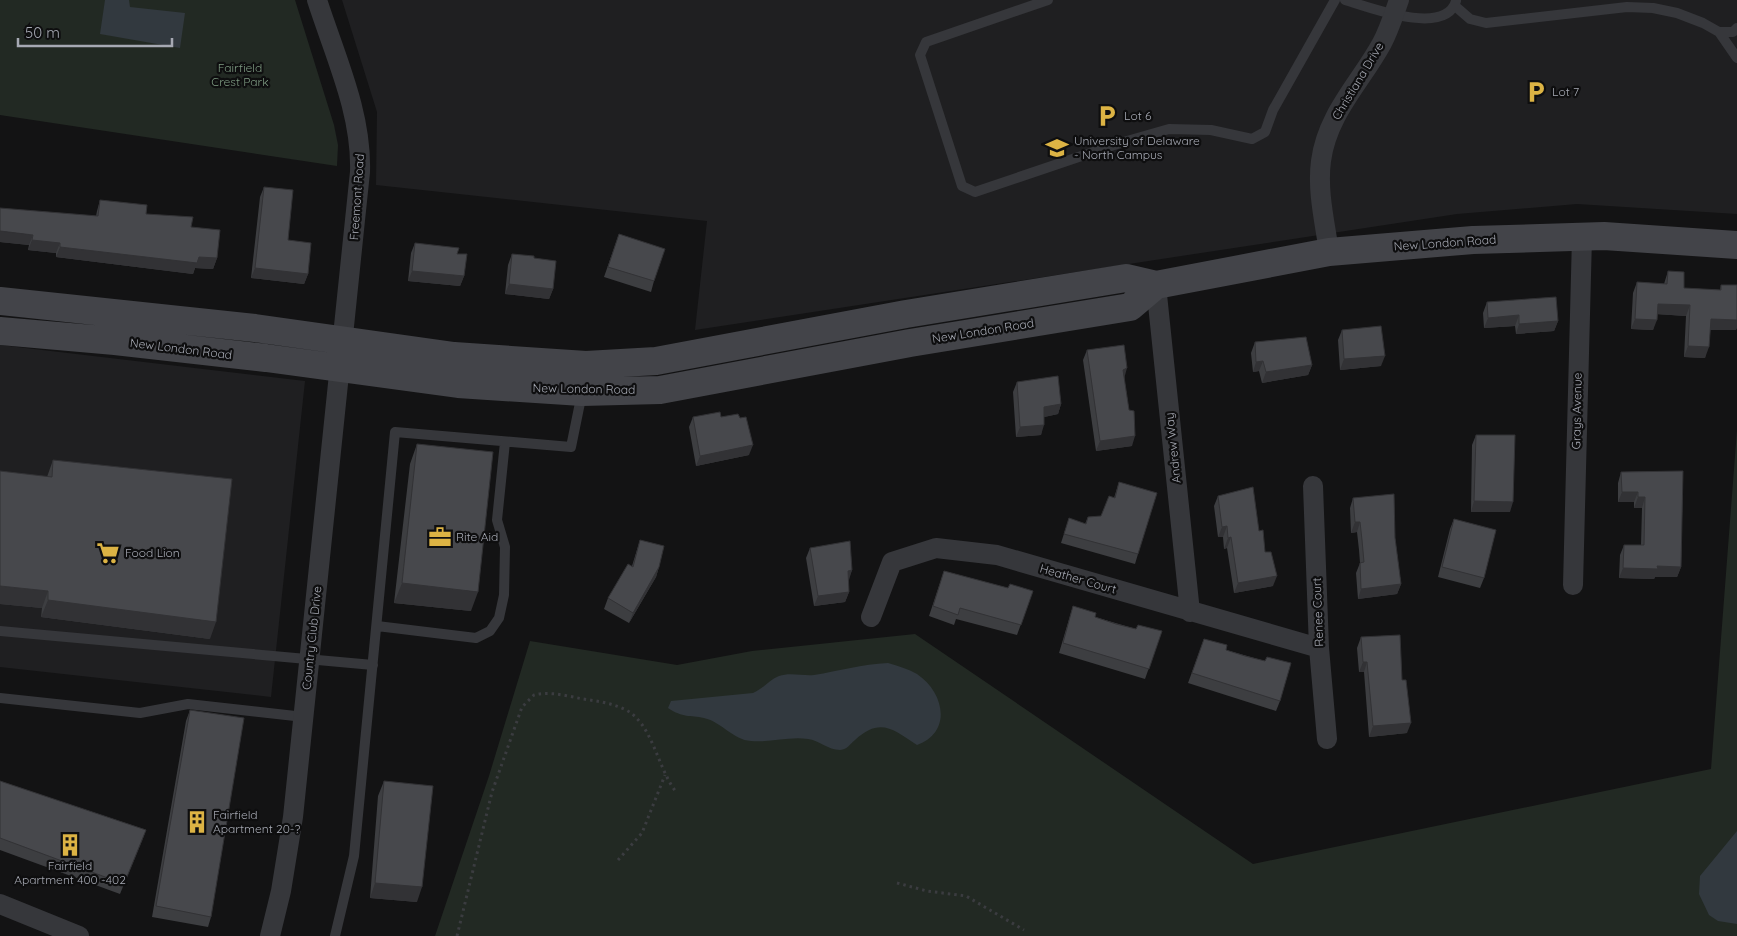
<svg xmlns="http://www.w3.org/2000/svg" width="1737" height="936" viewBox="0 0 1737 936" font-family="Quicksand,sans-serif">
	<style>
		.built { fill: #1f1f21 }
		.green { fill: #222923 }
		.water { fill: #32393f }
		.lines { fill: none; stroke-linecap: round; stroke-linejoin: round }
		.path { stroke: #3b3c40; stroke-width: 3; stroke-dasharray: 2.5 4; stroke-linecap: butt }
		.lane { stroke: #36373b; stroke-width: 10 }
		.street { stroke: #36373b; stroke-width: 20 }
		.secondary { stroke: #434449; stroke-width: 28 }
		.wall { fill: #3d3e41 }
		.shaded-wall { fill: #323235 }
		.building { fill: #47484c; stroke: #323235 }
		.labels { text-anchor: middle; stroke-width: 4.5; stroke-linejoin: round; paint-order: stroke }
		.park-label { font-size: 12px; fill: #7f9c83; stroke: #0e0e0f }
		.street-label { font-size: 12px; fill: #a6a9b3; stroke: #0e0e0f }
		.poi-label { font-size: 12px; fill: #a6a9b3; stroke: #0e0e0f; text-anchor: start }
	</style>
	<rect width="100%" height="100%" fill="#131314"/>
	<!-- built -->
	<path class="built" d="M342 0H1737V214L1577 204 1457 214 695 330 707 221 376 185 377 112Z
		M0 345 305 381 271 697 0 667Z"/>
	<!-- green -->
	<path class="green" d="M0 0H295L334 125 338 145 337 166 0 115Z
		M1737 430V936H435L489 776 530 641 677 665 752 651 915 634 1253 864 1711 769Z"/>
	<!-- water -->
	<path class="water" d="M105 0H129L130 7 185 13 180 48 100 34Z
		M888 663C898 666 908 669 917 674 944 692 953 732 917 745 893 729 880 717 855 740 849 745 848 749 840 750 828 750 819 740 808 739 789 736 770 743 751 741 733 740 722 722 704 718 690 715 683 718 668 708L671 701 753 693C763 689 769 680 779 676 790 672 802 676 814 675 839 671 862 664 888 663Z
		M1737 831V924L1718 921 1709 915 1699 894 1700 876Z"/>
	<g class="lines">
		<!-- path -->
		<path class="path" d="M618 860 642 833 665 775
			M897 883 927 891 966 896 1024 930
			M457 936 492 792 522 707 534 695C550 691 567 696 583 699 597 701 611 703 624 709 653 722 657 769 677 793"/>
		<!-- lane -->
		<path class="lane" d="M1048 0 926 42 920 55 962 186 975 192 1120 143 1169 129 1211 130 1252 139 1265 132 1273 110 1335 0
			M1345 0C1368 7 1446 37 1456 1
			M1455 6 1470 19 1486 23 1627 7 1653 8 1677 13 1703 23 1719 32H1733L1737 28
			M1719 32 1737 58
			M377 626 476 638 490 631 499 618 504 595 505 547 497 520 505 442
			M0 631 373 665
			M0 698 140 713 188 704 304 717
			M335 936 354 856 395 432 571 447 582 393"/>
		<!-- street -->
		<path class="street" d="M1329 252C1325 223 1317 191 1321 161 1327 114 1361 82 1382 43 1389 30 1394 14 1399 0
			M1156 285 1190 612
			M1313 486 1319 648 1327 739
			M1573 585 1582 237
			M871 617 892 562 936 548 997 555 1319 648
			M0 904 79 936
			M270 936 281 891 293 817 360 172C362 113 335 56 317 0"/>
		<!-- secondary -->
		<path class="secondary" d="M0 301 255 328 454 356 586 365 656 361 906 314 1126 278 1156 285 1329 252 1473 240 1604 236 1737 245
			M0 331 115 341 266 358 458 384 582 392 660 390 910 343 1130 307 1156 285"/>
	</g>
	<!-- wall -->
	<path class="wall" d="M264 187 288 240 308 274 304 284 251 278 260 197Z
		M100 200 191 227 217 258 213 269 195 268 193 274 56 257V253L28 250 29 245 0 242 96 216 97 211Z
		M619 234 654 281 651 292 604 277Z
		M415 243 457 254 464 276 460 286 408 281 411 253Z
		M512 254 534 258 553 289 549 299 505 294 508 265Z
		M1668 271 1684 288 1720 290 1721 285H1737V327L1736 330H1710L1705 358 1684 357 1686 316 1657 314 1653 330 1631 329 1633 293 1637 282 1664 284Z
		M1487 302 1558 321 1554 331 1516 334 1515 326 1484 328 1483 313Z
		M1342 330 1381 366 1340 370 1338 340Z
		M1255 342 1312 365 1308 375 1262 383 1259 371 1253 372 1251 353Z
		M1087 350 1124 377 1129 410 1132 446 1096 451 1083 360Z
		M1017 382 1061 404 1058 414 1044 417 1041 435 1016 437 1013 392Z
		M693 417 740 418 749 455 696 466 689 427Z
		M1476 435 1510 512H1471L1472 445Z
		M417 444 471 611 394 603 410 464Z
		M53 460 210 639 41 617 42 608 0 604V471L47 477Z
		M1683 471 1681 567 1677 577H1655L1654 579 1619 578 1620 555 1624 545H1641L1642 508H1634V502H1618V483L1621 472Z
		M1119 482 1138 554 1135 564 1061 543 1069 518 1085 524 1088 517 1101 516 1114 498Z
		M1218 496 1259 531 1265 552 1273 586 1234 593 1227 548 1224 549 1223 537H1218L1214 506Z
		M1353 498 1395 538 1401 584 1397 594 1358 599 1356 573 1360 563 1359 550 1357 532 1351 533 1350 508Z
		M1454 519 1484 578 1480 588 1438 577 1450 529Z
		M640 540 659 567 656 577 629 623 604 609 608 598 632 566Z
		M810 548 852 570 848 580 849 592 845 602 814 606 806 558Z
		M944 571 1008 588 1033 591 1017 635 956 619 954 625 929 616Z
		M1073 606 1095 617 1136 629 1162 631 1145 679 1059 653 1070 616Z
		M1361 637 1402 680 1407 733 1369 737 1364 672H1359L1357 648Z
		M1204 639 1226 650 1265 661 1280 701 1276 711 1188 683Z
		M190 710 211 917 208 927 152 917 186 721Z
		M0 781 146 830 120 894 0 850Z
		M384 781 417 902 370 898 378 796Z"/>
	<!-- shaded-wall -->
	<path class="shaded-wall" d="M0 231 33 235 29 245 0 242Z
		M32 240 60 243 56 253 28 250Z
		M60 247 199 257 217 258 213 269 195 268 193 274 56 257Z
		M255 268 308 274 304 284 251 278Z
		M412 271 464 276 460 286 408 281Z
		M509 284 553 289 549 299 505 294Z
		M1658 304 1690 305 1686 316 1654 314Z
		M1519 315 1515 326 1484 328 1488 318Z
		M1635 319 1657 320 1653 330 1631 329Z
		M1711 319 1737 320V327L1736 330H1707Z
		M1558 321 1554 331 1516 334 1519 324Z
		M1688 346 1709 347 1705 358 1684 357Z
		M1385 356 1381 366 1340 370 1344 359Z
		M1263 361 1259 371 1253 372 1256 362Z
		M1312 365 1308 375 1262 383 1266 372Z
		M1127 368 1124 379 1123 370Z
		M1061 404 1058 414 1040 418 1044 407Z
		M1044 425 1041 435 1016 437 1020 427Z
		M1135 436 1132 446 1096 451 1100 441Z
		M753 445 749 455 696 466 700 456Z
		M1622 492H1638L1634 502H1618Z
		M1638 497H1645L1642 508H1634Z
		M1474 501 1513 502 1510 512H1471Z
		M1355 522H1360L1357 532 1351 533Z
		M1227 526 1223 537H1218L1222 527Z
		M1231 537 1227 548 1224 549 1228 538Z
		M1657 566 1681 567 1677 577H1655L1654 579 1619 578 1623 568Z
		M659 567 656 577 629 623 633 613Z
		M852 570 849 580 844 581 848 571Z
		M1277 576 1273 586 1234 593 1238 583Z
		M402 583 478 592 471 611 394 603Z
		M1401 584 1397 594 1358 599 1361 589Z
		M0 586 48 591 42 608 0 604Z
		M849 592 845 602 814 606 818 596Z
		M48 600 216 622 210 639 41 617Z
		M1363 662H1367L1364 672H1359Z
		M1411 723 1407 733 1369 737 1373 726Z
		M146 830 142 841 120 894 124 884Z
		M375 883 422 887 417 902 370 898Z"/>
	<!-- building -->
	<path class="building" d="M264 187 293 190 288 240 311 243 308 274 255 268Z
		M100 200 147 205 146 214 193 217 191 227 220 230 217 258 199 257 197 263 60 247V243L32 240 33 235 0 231V208L98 216Z
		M619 234 665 249 654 281 608 267Z
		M415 243 459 248 457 254H467L464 276 412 271Z
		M512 254 534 256V258L556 261 553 289 509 284Z
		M1668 271 1684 272V288L1721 290V285H1737V320L1711 319 1709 347 1688 346 1690 305 1658 304 1657 320 1635 319 1637 282 1667 284Z
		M1556 297 1558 321 1519 324V315L1488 318 1487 302Z
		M1381 326 1385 356 1344 359 1342 330Z
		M1306 337 1312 365 1266 372 1263 361 1256 362 1255 342Z
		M1124 345 1127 368 1123 370 1129 410 1134 411 1135 436 1100 441 1087 350Z
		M1058 376 1061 404 1044 407V425L1020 427 1017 382Z
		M720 412 721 417 738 414 740 418 746 417 753 445 700 456 693 417Z
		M1476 435H1515L1513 502 1474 501Z
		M417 444 493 452 478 592 402 583Z
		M53 460 232 479 216 622 48 600V591L0 586V471L52 477Z
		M1683 471 1681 567 1657 566 1658 569 1623 568 1624 545H1644L1645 497H1638V492H1622L1621 472Z
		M1119 482 1157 493 1138 554 1064 534 1069 518 1086 524 1088 517 1101 516 1109 496 1115 498Z
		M1253 487 1259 531 1263 530 1265 552H1271L1277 576 1238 583 1231 537 1228 538 1227 526 1222 527 1218 496Z
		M1394 494 1395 538 1401 584 1361 589 1360 563 1364 562 1362 540 1360 522H1355L1353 498Z
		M1454 519 1496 530 1484 578 1442 567Z
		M640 540 664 546 659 567 633 613 608 598 628 564 633 567Z
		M850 541 852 570 848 571 849 592 818 596 810 548Z
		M944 571 1008 588 1010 584 1033 591 1021 625 960 608 958 615 933 606Z
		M1073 606 1096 613 1095 617 1116 624 1136 629 1138 625 1162 631 1149 669 1063 643Z
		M1400 635 1402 680H1406L1411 723 1373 726 1367 662H1363L1361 637Z
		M1204 639 1227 645 1226 650 1245 656 1265 661 1267 657 1291 663 1280 701 1192 673Z
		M190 710 244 718 211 917 156 906Z
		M0 781 146 830 124 884 0 838Z
		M384 781 433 786 422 887 375 883Z"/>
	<!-- icons -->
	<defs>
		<symbol id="parking-bare" viewBox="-9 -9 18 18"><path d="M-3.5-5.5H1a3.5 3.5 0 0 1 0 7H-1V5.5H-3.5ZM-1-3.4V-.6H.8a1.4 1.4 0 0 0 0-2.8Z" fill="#dcb344" stroke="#0e0e0f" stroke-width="2.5" paint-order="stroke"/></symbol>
		<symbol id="university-bare" viewBox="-9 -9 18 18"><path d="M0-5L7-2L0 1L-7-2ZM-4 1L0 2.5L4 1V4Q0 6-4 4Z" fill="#dcb344" stroke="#0e0e0f" stroke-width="2.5" paint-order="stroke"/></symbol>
		<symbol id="office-bare" viewBox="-9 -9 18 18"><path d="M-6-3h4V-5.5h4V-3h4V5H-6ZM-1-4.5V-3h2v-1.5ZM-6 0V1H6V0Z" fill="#dcb344" stroke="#0e0e0f" stroke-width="2.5" paint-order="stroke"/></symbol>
		<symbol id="supermarket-bare" viewBox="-9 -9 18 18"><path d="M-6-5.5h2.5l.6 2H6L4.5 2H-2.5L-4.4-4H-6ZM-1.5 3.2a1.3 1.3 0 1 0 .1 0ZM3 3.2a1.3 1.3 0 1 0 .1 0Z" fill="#dcb344" stroke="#0e0e0f" stroke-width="2.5" paint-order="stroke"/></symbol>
		<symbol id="building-bare" viewBox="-9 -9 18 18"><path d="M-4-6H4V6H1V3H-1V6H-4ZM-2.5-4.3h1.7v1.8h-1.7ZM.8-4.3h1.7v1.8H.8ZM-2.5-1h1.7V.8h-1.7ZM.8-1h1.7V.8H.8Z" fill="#dcb344" stroke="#0e0e0f" stroke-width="2.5" paint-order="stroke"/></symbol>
	</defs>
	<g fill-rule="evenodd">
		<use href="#parking-bare" x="1520" y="76" width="32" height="32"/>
		<use href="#parking-bare" x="1091" y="100" width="32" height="32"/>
		<use href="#university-bare" x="1041" y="132" width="32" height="32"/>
		<use href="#office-bare" x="424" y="521" width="32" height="32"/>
		<use href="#supermarket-bare" x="92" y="537" width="32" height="32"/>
		<use href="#building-bare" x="181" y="806" width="32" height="32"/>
		<use href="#building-bare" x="54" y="829" width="32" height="32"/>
	</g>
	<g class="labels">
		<!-- park labels -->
		<g class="park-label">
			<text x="240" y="72">Fairfield<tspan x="240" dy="14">Crest Park</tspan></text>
		</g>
		<!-- street labels -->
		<g class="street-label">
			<text transform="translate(1358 81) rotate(-59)" y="4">Christiana Drive</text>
			<text transform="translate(357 197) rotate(-86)" y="4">Freemont Road</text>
			<text transform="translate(1445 243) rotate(-4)" y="4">New London Road</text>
			<text transform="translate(983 331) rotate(-9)" y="4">New London Road</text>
			<text transform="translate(181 349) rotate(7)" y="4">New London Road</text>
			<text transform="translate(584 389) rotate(1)" y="4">New London Road</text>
			<text transform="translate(1577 411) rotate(-89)" y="4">Grays Avenue</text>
			<text transform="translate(1173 448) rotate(-96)" y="4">Andrew Way</text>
			<text transform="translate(1078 579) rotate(16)" y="4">Heather Court</text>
			<text transform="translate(1318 612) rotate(-92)" y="4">Renee Court</text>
			<text transform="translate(312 638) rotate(-84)" y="4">Country Club Drive</text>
		</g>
		<!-- poi labels -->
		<g class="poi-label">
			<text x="1552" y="96">Lot 7</text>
			<text x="1124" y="120">Lot 6</text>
			<text x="1074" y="145">University of Delaware<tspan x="1074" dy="14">- North Campus</tspan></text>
			<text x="456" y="541">Rite Aid</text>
			<text x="125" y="557">Food Lion</text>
			<text x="213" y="819">Fairfield<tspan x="213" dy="14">Apartment 20-?</tspan></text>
			<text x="70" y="870" text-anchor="middle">Fairfield<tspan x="70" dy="14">Apartment 400 -402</tspan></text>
		</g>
	</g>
	<!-- scale -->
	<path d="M18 38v8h154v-8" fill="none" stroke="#a6a9b3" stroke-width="2.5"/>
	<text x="25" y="38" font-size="15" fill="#a6a9b3" stroke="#0e0e0f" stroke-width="4" paint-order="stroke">50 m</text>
</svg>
